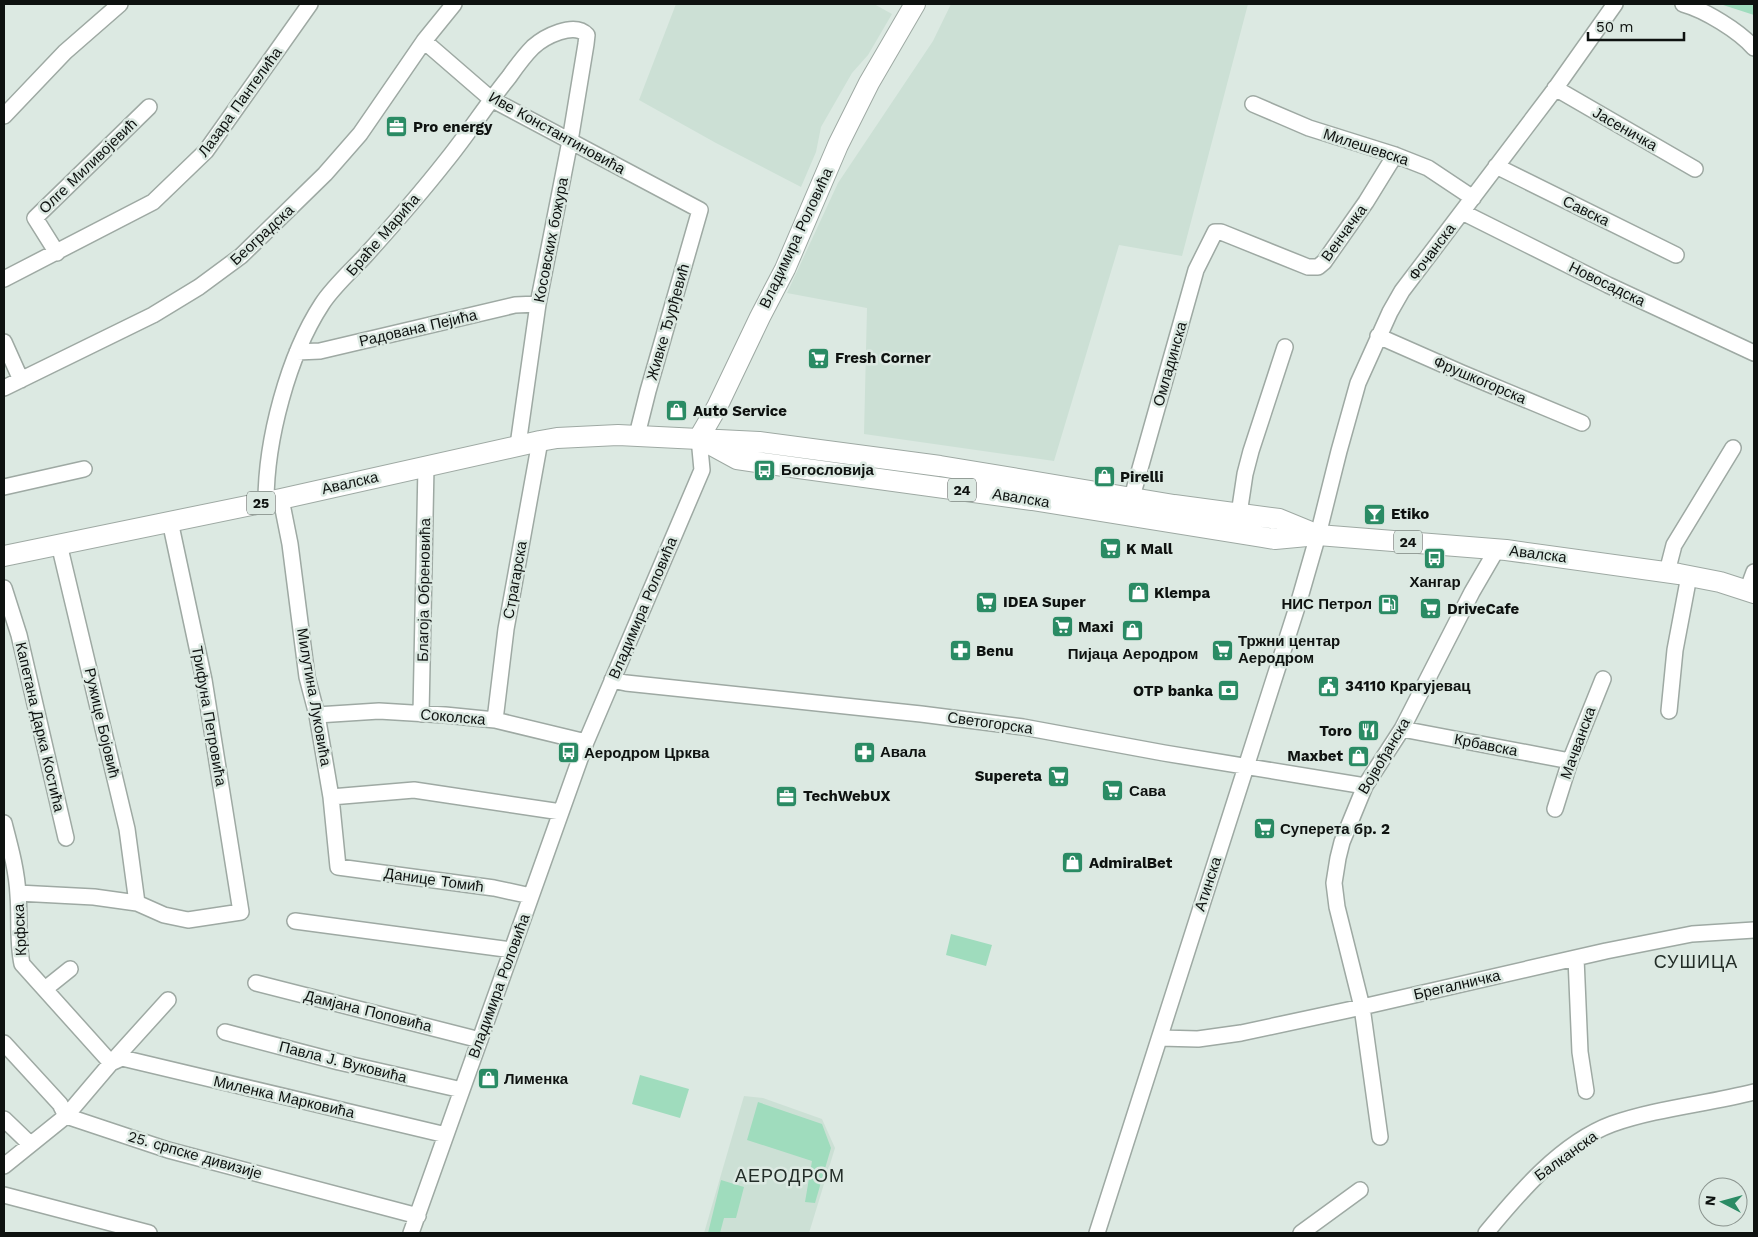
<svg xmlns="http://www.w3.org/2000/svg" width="1758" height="1237" viewBox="0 0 1758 1237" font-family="'Work Sans',sans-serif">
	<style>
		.built { fill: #cce0d5 }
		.green { fill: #9fdcbd }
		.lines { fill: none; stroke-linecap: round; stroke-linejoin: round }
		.minor-casing { stroke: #9ea9a3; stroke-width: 18 }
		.major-casing { stroke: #9ea9a3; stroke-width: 22 }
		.minor { stroke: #fff; stroke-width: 15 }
		.major { stroke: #fff; stroke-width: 20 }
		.labels { text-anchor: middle; stroke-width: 5; stroke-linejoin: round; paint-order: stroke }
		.shield { fill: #dce9e2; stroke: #4c524f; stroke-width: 1 }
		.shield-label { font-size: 14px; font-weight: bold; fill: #0e1210 }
		.street-label { font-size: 15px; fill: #0e1210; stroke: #dce9e2 }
		.poi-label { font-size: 15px; font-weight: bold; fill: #0e1210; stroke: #dce9e2; text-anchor: start }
		.quarter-label { font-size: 18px; letter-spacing: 1px; fill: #232d28; stroke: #dce9e2 }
	</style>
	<rect width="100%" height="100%" fill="#dce9e2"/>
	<!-- built -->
	<path class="built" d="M676 4H874L892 14 868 55 852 73 821 127 816 152 801 187 716 143 639 100Z
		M951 4H1248L1182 256 1119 245 1054 461 864 434 867 308 787 293 838 183 933 41Z
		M744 1096 763 1098 822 1119 835 1148 809 1233H704Z"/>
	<!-- green -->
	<path class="green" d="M1720 4H1754V15Z
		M951 934 992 945 986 966 946 955Z
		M640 1075 689 1089 680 1118 632 1104Z
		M758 1102 822 1124 831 1148 815 1203 805 1202 812 1161 747 1140Z
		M721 1180 744 1187 736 1218H724L720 1233H708Z"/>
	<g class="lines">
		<defs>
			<path id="minor" d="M1683 4C1705 10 1739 31 1754 48
				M424 41 491 99 700 210 648 391 637 435
				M1555 88 1695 169
				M1253 104 1309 128 1395 155 1428 168 1473 198
				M4 116 65 52 120 4
				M1496 166 1676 255
				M1462 212 1608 285 1754 353
				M57 253 35 218 149 107
				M4 279 153 202 206 151 310 4
				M1378 336 1462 373 1582 423
				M4 342 21 380
				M297 352 320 351 515 305 538 304
				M4 388 153 315 199 287 241 256 325 174 360 134 424 41 454 4
				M4 487 84 469
				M1132 497 1196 270 1215 232H1221L1308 267H1318L1324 262 1366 202 1395 155
				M281 499 290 544 307 677 317 715 331 797 338 867 494 888 531 896
				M266 502C266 440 288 356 322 304 333 287 351 271 365 256 393 225 420 194 446 161 468 134 487 104 509 77 516 67 524 56 533 47 544 37 574 21 587 35L586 44 570 141 538 304 518 445
				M1239 514 1245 474 1251 451 1285 347
				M59 544 127 829 137 903
				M1667 572 1674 545 1733 448
				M4 588 19 635 66 838
				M1747 591 1754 572
				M612 680 626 683 921 714 1023 727 1164 753 1365 786
				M1669 711 1675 650 1689 576
				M421 714 426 466
				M317 715 379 711 445 715 495 720 586 742
				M495 720 506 629 540 441
				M1402 729 1570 761
				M331 797 414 790 561 812
				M1555 809 1570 761 1603 679
				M4 823C10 846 17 871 18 895 20 918 17 941 22 964L111 1063 168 1000
				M18 893 94 897 137 903 164 915 188 920 241 912 204 680 170 521
				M295 921 512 950
				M1576 958 1580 1052 1586 1091
				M256 983 480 1040
				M45 989 70 969
				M225 1032 339 1062 462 1090
				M1160 1038 1198 1039 1241 1033 1362 1007 1606 951 1692 934 1754 930
				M4 1043 60 1104 66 1116 168 1150 418 1216
				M4 1119 30 1144
				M1380 1137 1362 1007 1337 907 1334 883 1338 858 1342 842 1365 786 1402 729 1472 592 1497 549
				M4 1166 66 1116 111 1063 122 1058 446 1135
				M4 1195 149 1233
				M411 1233 586 742 702 470 699 438
				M1097 1233 1299 601 1318 535 1339 451 1358 383 1390 312 1402 291 1552 93 1615 4
				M1301 1233 1360 1190
				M1486 1233C1519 1193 1561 1143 1612 1124 1658 1108 1707 1104 1754 1092"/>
			<path id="major" d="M699 438 717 407 760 317 785 269 838 145 869 83 915 4
				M704 441 737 459 777 465 1032 500 1262 537 1275 539 1318 535 1506 550 1679 574 1720 582 1754 593
				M4 556 281 499 540 441 557 438 618 435 759 442 940 466 1174 505 1279 519 1318 535"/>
		</defs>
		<!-- minor casing -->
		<use href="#minor" class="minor-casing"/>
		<!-- major casing -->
		<use href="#major" class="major-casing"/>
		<!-- minor -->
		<use href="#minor" class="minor"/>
		<!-- major -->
		<use href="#major" class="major"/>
	</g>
	<!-- icons -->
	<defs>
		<symbol id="office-square" viewBox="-11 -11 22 22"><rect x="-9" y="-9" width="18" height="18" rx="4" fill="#2a8b64" stroke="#dce9e2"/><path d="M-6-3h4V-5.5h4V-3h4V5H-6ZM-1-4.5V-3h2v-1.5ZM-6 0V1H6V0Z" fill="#fff"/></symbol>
		<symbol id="supermarket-square" viewBox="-11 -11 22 22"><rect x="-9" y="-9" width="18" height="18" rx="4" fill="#2a8b64" stroke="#dce9e2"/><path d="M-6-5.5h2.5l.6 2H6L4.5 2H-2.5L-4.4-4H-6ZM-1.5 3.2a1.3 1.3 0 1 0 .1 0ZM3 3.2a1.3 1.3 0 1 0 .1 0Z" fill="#fff"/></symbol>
		<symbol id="shop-square" viewBox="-11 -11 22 22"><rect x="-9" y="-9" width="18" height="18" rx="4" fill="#2a8b64" stroke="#dce9e2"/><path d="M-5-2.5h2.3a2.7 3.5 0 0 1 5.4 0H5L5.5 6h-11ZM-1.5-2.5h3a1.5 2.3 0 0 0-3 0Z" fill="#fff"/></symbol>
		<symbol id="bus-square" viewBox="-11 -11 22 22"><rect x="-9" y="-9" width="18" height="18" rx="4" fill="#2a8b64" stroke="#dce9e2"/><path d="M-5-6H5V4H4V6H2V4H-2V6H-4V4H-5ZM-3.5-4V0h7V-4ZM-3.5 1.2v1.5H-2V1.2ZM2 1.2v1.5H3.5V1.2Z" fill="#fff"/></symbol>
		<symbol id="bar-square" viewBox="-11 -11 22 22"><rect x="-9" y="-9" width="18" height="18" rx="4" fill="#2a8b64" stroke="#dce9e2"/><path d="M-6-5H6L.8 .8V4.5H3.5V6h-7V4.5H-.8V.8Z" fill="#fff"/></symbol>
		<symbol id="fuel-square" viewBox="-11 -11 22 22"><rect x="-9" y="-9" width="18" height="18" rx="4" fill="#2a8b64" stroke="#dce9e2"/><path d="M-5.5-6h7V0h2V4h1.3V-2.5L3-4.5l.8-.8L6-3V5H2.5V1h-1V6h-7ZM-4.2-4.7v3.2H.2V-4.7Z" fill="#fff"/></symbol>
		<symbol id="pharmacy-square" viewBox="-11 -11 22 22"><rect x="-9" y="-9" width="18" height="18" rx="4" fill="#2a8b64" stroke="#dce9e2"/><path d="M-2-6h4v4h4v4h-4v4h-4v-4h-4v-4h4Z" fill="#fff"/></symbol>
		<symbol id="civic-square" viewBox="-11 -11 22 22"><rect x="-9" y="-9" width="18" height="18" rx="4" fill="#2a8b64" stroke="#dce9e2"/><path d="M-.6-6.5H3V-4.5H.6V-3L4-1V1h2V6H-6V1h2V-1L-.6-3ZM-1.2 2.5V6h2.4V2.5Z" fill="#fff"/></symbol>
		<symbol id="bank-square" viewBox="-11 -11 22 22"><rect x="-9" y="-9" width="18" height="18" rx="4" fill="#2a8b64" stroke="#dce9e2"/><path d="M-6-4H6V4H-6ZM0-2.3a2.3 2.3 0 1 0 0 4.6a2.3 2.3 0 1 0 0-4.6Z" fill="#fff"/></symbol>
		<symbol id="restaurant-square" viewBox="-11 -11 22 22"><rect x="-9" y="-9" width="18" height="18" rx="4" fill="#2a8b64" stroke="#dce9e2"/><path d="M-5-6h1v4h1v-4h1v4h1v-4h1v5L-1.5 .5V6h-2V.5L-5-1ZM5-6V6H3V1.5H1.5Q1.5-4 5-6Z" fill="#fff"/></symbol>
	</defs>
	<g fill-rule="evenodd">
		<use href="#office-square" x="384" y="114" width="25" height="25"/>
		<use href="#supermarket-square" x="806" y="346" width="25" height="25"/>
		<use href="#shop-square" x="664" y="398" width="25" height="25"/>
		<use href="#bus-square" x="752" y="458" width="25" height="25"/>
		<use href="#shop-square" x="1092" y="464" width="25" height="25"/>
		<use href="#bar-square" x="1362" y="502" width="25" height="25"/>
		<use href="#supermarket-square" x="1098" y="536" width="25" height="25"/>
		<use href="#bus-square" x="1422" y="546" width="25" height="25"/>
		<use href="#shop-square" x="1126" y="580" width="25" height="25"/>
		<use href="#supermarket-square" x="974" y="590" width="25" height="25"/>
		<use href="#fuel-square" x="1376" y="592" width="25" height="25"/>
		<use href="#supermarket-square" x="1418" y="596" width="25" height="25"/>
		<use href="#supermarket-square" x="1050" y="614" width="25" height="25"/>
		<use href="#shop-square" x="1120" y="618" width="25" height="25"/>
		<use href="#supermarket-square" x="1210" y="638" width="25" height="25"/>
		<use href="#pharmacy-square" x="948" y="638" width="25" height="25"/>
		<use href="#civic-square" x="1316" y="674" width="25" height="25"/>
		<use href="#bank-square" x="1216" y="678" width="25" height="25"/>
		<use href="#restaurant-square" x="1356" y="718" width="25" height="25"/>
		<use href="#pharmacy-square" x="852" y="740" width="25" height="25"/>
		<use href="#bus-square" x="556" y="740" width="25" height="25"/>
		<use href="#shop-square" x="1346" y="744" width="25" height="25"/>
		<use href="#supermarket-square" x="1046" y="764" width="25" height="25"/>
		<use href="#supermarket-square" x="1100" y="778" width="25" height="25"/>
		<use href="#office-square" x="774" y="784" width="25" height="25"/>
		<use href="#supermarket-square" x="1252" y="816" width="25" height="25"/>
		<use href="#shop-square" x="1060" y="850" width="25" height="25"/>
		<use href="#shop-square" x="476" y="1066" width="25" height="25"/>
	</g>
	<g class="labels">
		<!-- shield labels -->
		<g class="shield">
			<rect x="948" y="478.5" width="28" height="23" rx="4"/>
			<rect x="247" y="491.5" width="28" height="23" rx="4"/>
			<rect x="1394" y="530.5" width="28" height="23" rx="4"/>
		</g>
		<g class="shield-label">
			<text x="962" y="495">24</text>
			<text x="261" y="508">25</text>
			<text x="1408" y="547">24</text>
		</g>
		<!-- street labels -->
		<g class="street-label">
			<text transform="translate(240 102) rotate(-54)" y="5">Лазара Пантелића</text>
			<text transform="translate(1625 129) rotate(30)" y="5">Јасеничка</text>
			<text transform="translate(557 133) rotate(29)" y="5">Иве Константиновића</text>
			<text transform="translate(1366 147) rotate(18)" y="5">Милешевска</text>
			<text transform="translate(88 166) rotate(-44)" y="5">Олге Миливојевић</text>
			<text transform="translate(1586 211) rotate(26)" y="5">Савска</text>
			<text transform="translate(1344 233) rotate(-54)" y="5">Венчачка</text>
			<text transform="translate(262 235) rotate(-43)" y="5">Београдска</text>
			<text transform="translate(383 235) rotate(-49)" y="5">Браће Марића</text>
			<text transform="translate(796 238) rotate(-65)" y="5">Владимира Роловића</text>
			<text transform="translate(551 240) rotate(-79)" y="5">Косовских божура</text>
			<text transform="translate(1432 252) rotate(-53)" y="5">Фочанска</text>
			<text transform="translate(1607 284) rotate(26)" y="5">Новосадска</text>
			<text transform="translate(668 322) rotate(-74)" y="5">Живке Ђурђевић</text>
			<text transform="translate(418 328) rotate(-13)" y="5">Радована Пејића</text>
			<text transform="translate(1170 364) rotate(-74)" y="5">Омладинска</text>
			<text transform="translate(1480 380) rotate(23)" y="5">Фрушкогорска</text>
			<text transform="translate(350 483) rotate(-13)" y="5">Авалска</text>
			<text transform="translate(1021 498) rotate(9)" y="5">Авалска</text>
			<text transform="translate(1538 554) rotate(7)" y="5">Авалска</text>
			<text transform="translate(515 580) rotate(-80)" y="5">Страгарска</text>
			<text transform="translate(424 590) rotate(-89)" y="5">Благоја Обреновића</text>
			<text transform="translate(643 608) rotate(-67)" y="5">Владимира Роловића</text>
			<text transform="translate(314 697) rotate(80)" y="5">Милутина Луковића</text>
			<text transform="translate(209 716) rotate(80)" y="5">Трифуна Петровића</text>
			<text transform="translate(453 717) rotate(5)" y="5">Соколска</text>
			<text transform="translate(102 723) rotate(77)" y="5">Ружице Бојовић</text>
			<text transform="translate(990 723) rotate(8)" y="5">Светогорска</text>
			<text transform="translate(40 727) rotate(77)" y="5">Капетана Дарка Костића</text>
			<text transform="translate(1578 743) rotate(-70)" y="5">Мачванска</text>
			<text transform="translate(1486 745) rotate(11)" y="5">Крбавска</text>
			<text transform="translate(1384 756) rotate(-59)" y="5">Војвођанска</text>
			<text transform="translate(434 880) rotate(8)" y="5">Данице Томић</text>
			<text transform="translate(1208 884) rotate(-72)" y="5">Атинска</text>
			<text transform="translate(20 930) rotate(-93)" y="5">Крфска</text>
			<text transform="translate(1457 985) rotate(-13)" y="5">Брегалничка</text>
			<text transform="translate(499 986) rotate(-70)" y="5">Владимира Роловића</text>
			<text transform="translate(368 1011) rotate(14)" y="5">Дамјана Поповића</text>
			<text transform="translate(343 1062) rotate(14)" y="5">Павла Ј. Вуковића</text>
			<text transform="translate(284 1097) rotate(13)" y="5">Миленка Марковића</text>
			<text transform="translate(195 1155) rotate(16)" y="5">25. српске дивизије</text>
			<text transform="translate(1566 1156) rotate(-36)" y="5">Балканска</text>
		</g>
		<!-- poi labels -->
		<g class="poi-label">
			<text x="413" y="132">Pro energy</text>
			<text x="835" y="363">Fresh Corner</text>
			<text x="693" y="416">Auto Service</text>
			<text x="781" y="475">Богословија</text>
			<text x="1120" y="482">Pirelli</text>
			<text x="1391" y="519">Etiko</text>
			<text x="1126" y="554">K Mall</text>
			<text x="1435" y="587" text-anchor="middle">Хангар</text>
			<text x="1154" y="598">Klempa</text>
			<text x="1003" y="607">IDEA Super</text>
			<text x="1372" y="609" text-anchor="end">НИС Петрол</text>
			<text x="1447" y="614">DriveCafe</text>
			<text x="1078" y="632">Maxi</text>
			<text x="1238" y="646">Тржни центар<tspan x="1238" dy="17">Аеродром</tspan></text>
			<text x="976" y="656">Benu</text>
			<text x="1133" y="659" text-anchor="middle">Пијаца Аеродром</text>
			<text x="1345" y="691">34110 Крагујевац</text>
			<text x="1213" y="696" text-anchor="end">OTP banka</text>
			<text x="1352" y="736" text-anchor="end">Toro</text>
			<text x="880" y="757">Авала</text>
			<text x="584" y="758">Аеродром Црква</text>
			<text x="1343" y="761" text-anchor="end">Maxbet</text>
			<text x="1042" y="781" text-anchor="end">Supereta</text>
			<text x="1129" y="796">Сава</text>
			<text x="803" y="801">TechWebUX</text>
			<text x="1280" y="834">Суперета бр. 2</text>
			<text x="1089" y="868">AdmiralBet</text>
			<text x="504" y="1084">Лименка</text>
		</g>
		<!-- quarter labels -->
		<g class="quarter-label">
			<text x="1696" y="968">СУШИЦА</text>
			<text x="790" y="1182">АЕРОДРОМ</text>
		</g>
	</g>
	<!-- border -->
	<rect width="1758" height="1237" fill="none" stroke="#0e1210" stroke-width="10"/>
	<!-- north arrow -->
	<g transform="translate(1723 1202) rotate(276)"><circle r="24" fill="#dce9e2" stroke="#8a938e"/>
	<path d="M0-4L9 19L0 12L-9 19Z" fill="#2a8b64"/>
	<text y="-8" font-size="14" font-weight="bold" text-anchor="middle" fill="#0e1210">N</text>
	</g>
	<!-- scale -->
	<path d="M1588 32v8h96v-8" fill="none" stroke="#0e1210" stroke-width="2.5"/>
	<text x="1596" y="32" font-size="15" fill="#0e1210" stroke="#dce9e2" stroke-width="4" paint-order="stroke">50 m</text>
</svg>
